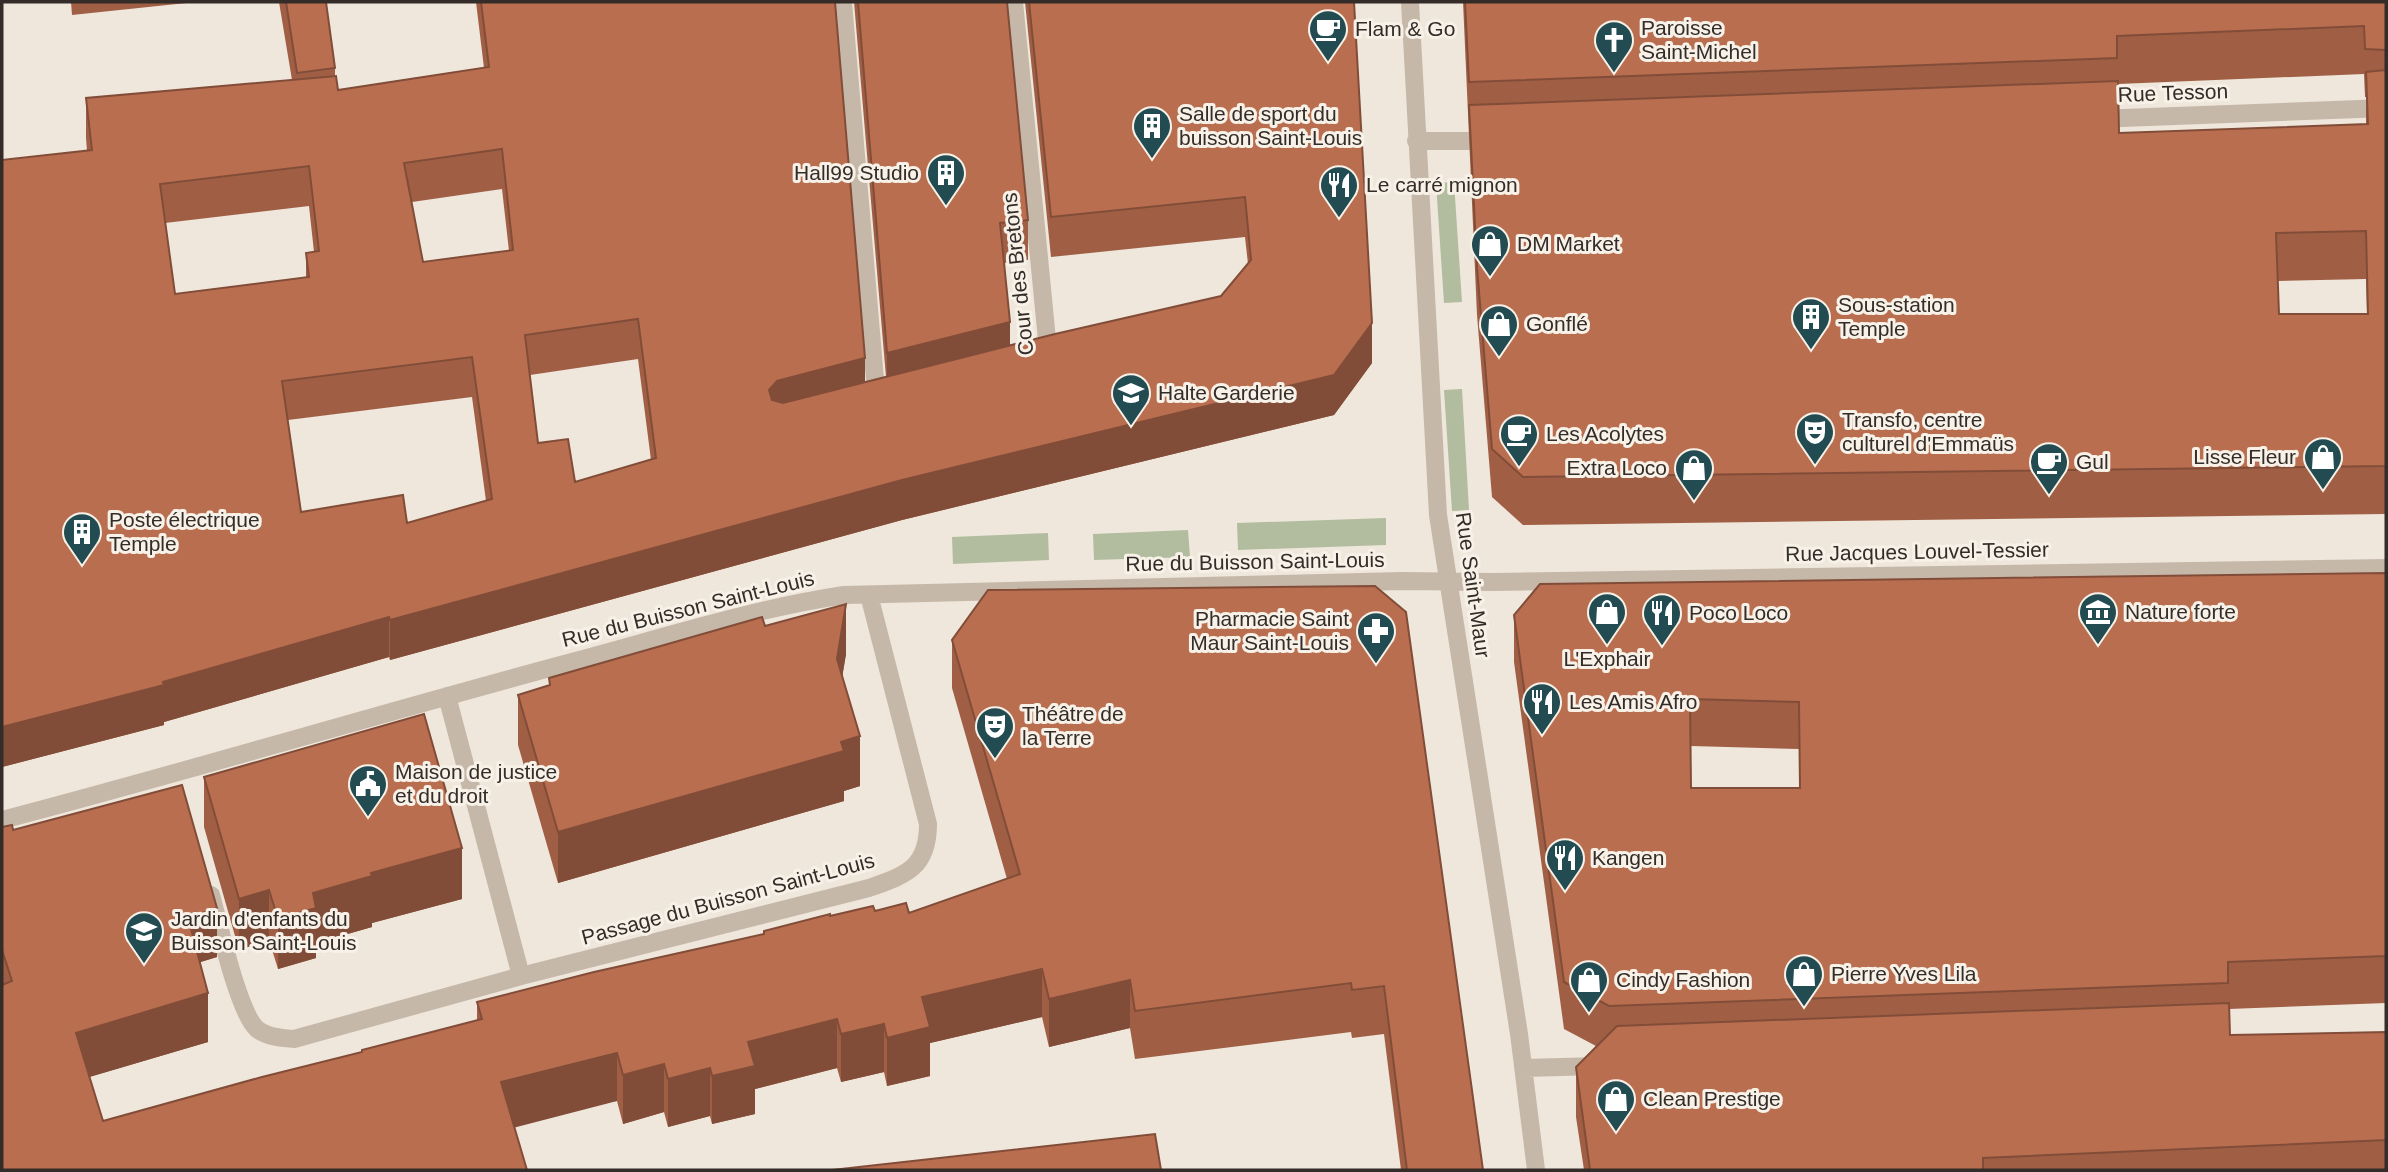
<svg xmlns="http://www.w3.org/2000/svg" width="2388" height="1172" viewBox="0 0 2388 1172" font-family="Arial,sans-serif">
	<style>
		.green { fill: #b1bd9e }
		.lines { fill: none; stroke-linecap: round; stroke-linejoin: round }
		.lane { stroke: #c6b8a9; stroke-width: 18 }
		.street { stroke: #c6b8a9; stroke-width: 18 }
		.wall { fill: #a05f45; fill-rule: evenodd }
		.shaded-wall { fill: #824d38 }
		.building { fill: #ba6e50; stroke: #824d38; stroke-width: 2; fill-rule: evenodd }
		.labels { text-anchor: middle; stroke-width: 6; stroke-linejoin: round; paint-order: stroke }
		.poi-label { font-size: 21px; fill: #342c28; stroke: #f7f1e8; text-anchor: start }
		.street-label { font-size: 21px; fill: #342c28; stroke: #f7f1e8 }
	</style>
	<rect width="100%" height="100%" fill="#efe7dc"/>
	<!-- green -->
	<path class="green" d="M1454 182 1462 302 1444 303 1436 183Z
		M1462 389 1469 510 1452 511 1444 390Z
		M1386 518V545L1238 550 1237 523Z
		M1188 530 1190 557 1094 560 1093 534Z
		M1048 533 1049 560 953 564 952 537Z"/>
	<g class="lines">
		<!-- lane -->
		<path class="lane" d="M843 2 877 403
			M1014 2 1049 360"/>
		<!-- street -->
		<path class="street" d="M1410 2 1438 515 1519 1034 1536 1170
			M2096 119 2386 108
			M1416 141H1491
			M447 696 521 976
			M2 820C193 770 381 713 572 662 662 638 752 609 844 595L1402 581 1494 582 2386 568
			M211 895C219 923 238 1012 257 1029 267 1037 282 1038 294 1039L521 976 869 888C906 875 928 868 928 824L869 595
			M1524 1068 1599 1066"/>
	</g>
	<!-- wall -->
	<path class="wall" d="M71 2H196L72 15Z
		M279 2H326L335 68V76L338 90 484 68 476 2H835L865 382 886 377 854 2H1007L1028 220V260L1004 263 1010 345 1221 296 1248 264 1245 237 1051 257 1025 2H1354L1372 363 1334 415 902 520 390 660 389 657 164 722V725L2 767V156V160L87 151 86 138V98L292 80ZM502 189 509 251 423 262 412 202ZM309 206 314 252 306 253V277L175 294 165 223ZM638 359 651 460 575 482 538 443 530 375ZM472 397 486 501 407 523 301 512 288 420Z
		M1463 2H2386V514L1523 525 1492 497 1477 315ZM2364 74 2365 97H2366V124L2119 133 2118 84ZM2366 279 2367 314H2279L2278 281Z
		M2386 573V1003L2229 1009 2230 1035 2386 1032V1170H1584L1576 1117V1067L1596 1046 1564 1029 1514 662V615ZM1691 746 1799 749 1800 788H1691Z
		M1375 586 1483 1170H1401L1384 1034 1352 1038 1351 1032 1135 1059 1130 1028 1049 1047 1042 1017 930 1043V1076L887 1086 884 1072 841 1082 837 1068 755 1089V1114L712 1124 710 1116 668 1127 664 1112 623 1124 617 1101 2 1170V827L13 830 217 957 200 962 208 1042 89 1077 103 1121 477 1021V1002L764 934 830 916 875 911 909 913 1007 879 952 688V640Z
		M765 626 846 654 842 677 860 786 844 791V801L558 883 518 745V695L549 686V678Z
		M204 777 462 899 372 923V927L316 943V958L278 969 269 940 239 950 204 827Z"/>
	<!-- shaded-wall -->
	<path class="shaded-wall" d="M1010 322V362L887 393V353Z
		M1372 323V363L1334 415 902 520 390 660V620Z
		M865 358V398L777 421 769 390 777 381Z
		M846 604V654L837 709V659Z
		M389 617V657L164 722V725L2 767V727Z
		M860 736V786L844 791V801L558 883V832Z
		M462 848V899L372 923V927L316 943V958L278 969V919L313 893 371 873Z
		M269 890V940L239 950V899Z
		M217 908V957L188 966V918Z
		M1042 969V1017L930 1043V1076L887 1086V1038L922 997Z
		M1130 980V1028L1049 1047V999Z
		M208 993V1042L76 1081V1033Z
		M837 1019V1068L755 1089V1114L712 1124V1076L748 1042Z
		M884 1024V1072L841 1082V1034Z
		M617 1053V1101L501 1131V1082Z
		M664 1064V1112L623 1124V1075Z
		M710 1068V1116L668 1127V1079Z"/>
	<!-- building -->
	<path class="building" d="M286 2H326L335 68 297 73Z
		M481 2H835L865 358 777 381 769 390 772 400 783 403 1055 334 1221 296 1251 260 1245 197 1051 217 1029 2H1354L1372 323 1334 375 902 480 390 620 389 617 163 682 164 685 2 727V156V160L92 150 86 98 336 76 338 90 489 67ZM502 149 513 250 423 262 404 163ZM309 166 319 251 306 253 309 277 175 294 160 184ZM638 319 656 458 575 482 568 439 538 443 525 335ZM472 357 492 499 407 523 403 495 301 512 282 381Z
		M858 2H1007L1028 220 1000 223 1010 322 887 353Z
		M1465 2H2386V50L2365 49 2364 26 2117 36V58L1469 82Z
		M2386 70V466L1523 477 1492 449 1477 267 1469 105 2118 81 2119 133 2368 124 2366 72ZM2366 231 2368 314H2279L2276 233Z
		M2386 573V956L2228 962V983L1609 1006 1564 982 1514 615 1540 584ZM1690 699 1799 702 1800 788H1691Z
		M1375 586 1406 612 1483 1170H1407L1384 986 1352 990 1351 983 1135 1011 1130 980 1049 999 1042 969 922 997 930 1027 887 1038 884 1024 841 1034 837 1019 748 1042 755 1066 712 1076 710 1068 668 1079 664 1064 623 1075 617 1053 501 1082 527 1170H2V985L12 981 2 950V827L12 825 13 830 182 785 217 908 188 918 208 993 76 1033 103 1121 262 1077 362 1052V1050L482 1019 477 1002 594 972 764 934V931L830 914V916L873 906 875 911 906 903 909 913 1020 874 952 640 988 590Z
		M846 604 837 659 860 736 841 742 844 751 558 832 518 695 550 685 549 678 762 617 765 626Z
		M424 714 462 848 371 873 372 876 313 893 316 908 278 919 269 890 239 899 204 777Z
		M2229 1003 2230 1035 2386 1032V1140L1983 1158V1170H1590L1576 1067 1617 1026Z
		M1155 1134 1161 1170H832Z"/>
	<!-- icons -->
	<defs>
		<symbol id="cafe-pin" viewBox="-11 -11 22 30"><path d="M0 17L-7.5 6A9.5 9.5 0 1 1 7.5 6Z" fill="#224c51" stroke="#f7f1e8"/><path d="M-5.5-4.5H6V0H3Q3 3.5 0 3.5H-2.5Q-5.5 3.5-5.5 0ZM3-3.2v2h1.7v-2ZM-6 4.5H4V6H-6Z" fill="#fff"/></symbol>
		<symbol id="church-pin" viewBox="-11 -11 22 30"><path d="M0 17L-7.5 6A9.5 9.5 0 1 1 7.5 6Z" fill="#224c51" stroke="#f7f1e8"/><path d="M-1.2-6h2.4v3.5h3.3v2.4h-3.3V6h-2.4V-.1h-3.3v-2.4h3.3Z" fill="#fff"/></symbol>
		<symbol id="building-pin" viewBox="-11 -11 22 30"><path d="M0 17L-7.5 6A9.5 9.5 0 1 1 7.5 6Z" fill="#224c51" stroke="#f7f1e8"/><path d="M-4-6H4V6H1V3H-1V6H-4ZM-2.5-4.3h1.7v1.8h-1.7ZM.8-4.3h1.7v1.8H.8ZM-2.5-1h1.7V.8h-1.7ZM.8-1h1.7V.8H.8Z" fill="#fff"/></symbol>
		<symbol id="restaurant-pin" viewBox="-11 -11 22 30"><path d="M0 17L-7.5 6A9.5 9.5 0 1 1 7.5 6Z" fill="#224c51" stroke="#f7f1e8"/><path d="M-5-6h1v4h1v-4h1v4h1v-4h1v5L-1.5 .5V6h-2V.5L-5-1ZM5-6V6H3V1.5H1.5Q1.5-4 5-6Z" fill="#fff"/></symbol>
		<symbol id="shop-pin" viewBox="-11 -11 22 30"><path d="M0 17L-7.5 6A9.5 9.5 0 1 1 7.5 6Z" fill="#224c51" stroke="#f7f1e8"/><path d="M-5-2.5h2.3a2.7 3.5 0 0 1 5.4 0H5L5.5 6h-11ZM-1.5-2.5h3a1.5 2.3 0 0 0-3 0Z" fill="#fff"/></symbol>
		<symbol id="school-pin" viewBox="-11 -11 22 30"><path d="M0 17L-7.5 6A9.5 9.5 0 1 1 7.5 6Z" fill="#224c51" stroke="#f7f1e8"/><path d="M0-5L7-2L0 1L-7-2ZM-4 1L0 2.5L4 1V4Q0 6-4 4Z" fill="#fff"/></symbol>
		<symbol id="theatre-pin" viewBox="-11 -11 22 30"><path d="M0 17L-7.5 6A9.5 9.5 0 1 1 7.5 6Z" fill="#224c51" stroke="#f7f1e8"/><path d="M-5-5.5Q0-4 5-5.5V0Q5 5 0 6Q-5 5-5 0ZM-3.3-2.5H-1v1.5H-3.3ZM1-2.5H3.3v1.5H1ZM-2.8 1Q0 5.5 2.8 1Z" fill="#fff"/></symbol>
		<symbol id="museum-pin" viewBox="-11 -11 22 30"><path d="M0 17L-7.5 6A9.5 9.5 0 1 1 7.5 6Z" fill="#224c51" stroke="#f7f1e8"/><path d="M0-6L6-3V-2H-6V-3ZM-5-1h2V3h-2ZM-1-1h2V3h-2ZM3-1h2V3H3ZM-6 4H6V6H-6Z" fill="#fff"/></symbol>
		<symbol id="pharmacy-pin" viewBox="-11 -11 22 30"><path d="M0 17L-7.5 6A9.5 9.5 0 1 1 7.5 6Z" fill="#224c51" stroke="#f7f1e8"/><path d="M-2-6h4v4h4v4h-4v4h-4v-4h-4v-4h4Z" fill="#fff"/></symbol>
		<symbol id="civic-pin" viewBox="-11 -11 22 30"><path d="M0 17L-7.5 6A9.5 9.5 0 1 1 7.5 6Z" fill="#224c51" stroke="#f7f1e8"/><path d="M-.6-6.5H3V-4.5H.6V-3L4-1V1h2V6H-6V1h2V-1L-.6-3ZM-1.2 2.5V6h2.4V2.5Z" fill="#fff"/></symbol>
	</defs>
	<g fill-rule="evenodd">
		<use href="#cafe-pin" x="1306" y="7" width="44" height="60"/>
		<use href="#church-pin" x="1592" y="18" width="44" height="60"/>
		<use href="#building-pin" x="1130" y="104" width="44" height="60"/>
		<use href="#building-pin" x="924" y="151" width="44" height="60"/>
		<use href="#restaurant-pin" x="1317" y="163" width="44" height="60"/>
		<use href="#shop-pin" x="1468" y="222" width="44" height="60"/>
		<use href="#building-pin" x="1789" y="295" width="44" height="60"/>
		<use href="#shop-pin" x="1477" y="302" width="44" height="60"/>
		<use href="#school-pin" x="1109" y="371" width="44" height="60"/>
		<use href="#theatre-pin" x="1793" y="410" width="44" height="60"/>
		<use href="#cafe-pin" x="1497" y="412" width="44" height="60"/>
		<use href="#shop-pin" x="2301" y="435" width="44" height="60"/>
		<use href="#cafe-pin" x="2027" y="440" width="44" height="60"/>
		<use href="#shop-pin" x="1672" y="446" width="44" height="60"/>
		<use href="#building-pin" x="60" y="510" width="44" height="60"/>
		<use href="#shop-pin" x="1585" y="590" width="44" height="60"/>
		<use href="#museum-pin" x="2076" y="590" width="44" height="60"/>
		<use href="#restaurant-pin" x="1640" y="591" width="44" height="60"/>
		<use href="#pharmacy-pin" x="1354" y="609" width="44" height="60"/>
		<use href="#restaurant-pin" x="1520" y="680" width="44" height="60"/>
		<use href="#theatre-pin" x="973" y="704" width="44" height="60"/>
		<use href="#civic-pin" x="346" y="762" width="44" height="60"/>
		<use href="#restaurant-pin" x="1543" y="836" width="44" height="60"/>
		<use href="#school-pin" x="122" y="909" width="44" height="60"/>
		<use href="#shop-pin" x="1782" y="952" width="44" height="60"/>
		<use href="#shop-pin" x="1567" y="958" width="44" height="60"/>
		<use href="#shop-pin" x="1594" y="1077" width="44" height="60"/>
	</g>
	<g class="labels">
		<!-- poi labels -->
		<g class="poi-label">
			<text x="1641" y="35">Paroisse<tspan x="1641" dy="24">Saint-Michel</tspan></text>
			<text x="1355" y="36">Flam &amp; Go</text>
			<text x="1179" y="121">Salle de sport du<tspan x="1179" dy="24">buisson Saint-Louis</tspan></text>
			<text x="919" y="180" text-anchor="end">Hall99 Studio</text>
			<text x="1366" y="192">Le carré mignon</text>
			<text x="1517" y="251">DM Market</text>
			<text x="1838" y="312">Sous-station<tspan x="1838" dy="24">Temple</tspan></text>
			<text x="1526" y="331">Gonflé</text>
			<text x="1158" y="400">Halte Garderie</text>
			<text x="1842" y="427">Transfo, centre<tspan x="1842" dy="24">culturel d'Emmaüs</tspan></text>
			<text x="1546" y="441">Les Acolytes</text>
			<text x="2296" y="464" text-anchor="end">Lisse Fleur</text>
			<text x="2076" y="469">Gul</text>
			<text x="1667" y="475" text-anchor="end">Extra Loco</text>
			<text x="109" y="527">Poste électrique<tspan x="109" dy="24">Temple</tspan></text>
			<text x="2125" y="619">Nature forte</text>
			<text x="1689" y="620">Poco Loco</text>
			<text x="1349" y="626" text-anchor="end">Pharmacie Saint<tspan x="1349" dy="24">Maur Saint-Louis</tspan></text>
			<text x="1607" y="666" text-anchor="middle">L'Exphair</text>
			<text x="1569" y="709">Les Amis Afro</text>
			<text x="1022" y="721">Théâtre de<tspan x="1022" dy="24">la Terre</tspan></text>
			<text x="395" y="779">Maison de justice<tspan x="395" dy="24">et du droit</tspan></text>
			<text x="1592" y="865">Kangen</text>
			<text x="171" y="926">Jardin d'enfants du<tspan x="171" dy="24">Buisson Saint-Louis</tspan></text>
			<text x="1831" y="981">Pierre Yves Lila</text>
			<text x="1616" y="987">Cindy Fashion</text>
			<text x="1643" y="1106">Clean Prestige</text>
		</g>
		<!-- street labels -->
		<g class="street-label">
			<text transform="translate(2173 93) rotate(-2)" y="7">Rue Tesson</text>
			<text transform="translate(1018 274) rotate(-96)" y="7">Cour des Bretons</text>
			<text transform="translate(1917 552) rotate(-1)" y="7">Rue Jacques Louvel-Tessier</text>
			<text transform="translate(1255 562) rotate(-1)" y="7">Rue du Buisson Saint-Louis</text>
			<text transform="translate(1473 585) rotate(82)" y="7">Rue Saint-Maur</text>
			<text transform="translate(688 609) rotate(-14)" y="7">Rue du Buisson Saint-Louis</text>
			<text transform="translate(728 899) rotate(-15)" y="7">Passage du Buisson Saint-Louis</text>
		</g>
	</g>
	<!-- border -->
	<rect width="2388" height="1172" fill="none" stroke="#342c28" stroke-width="7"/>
</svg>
